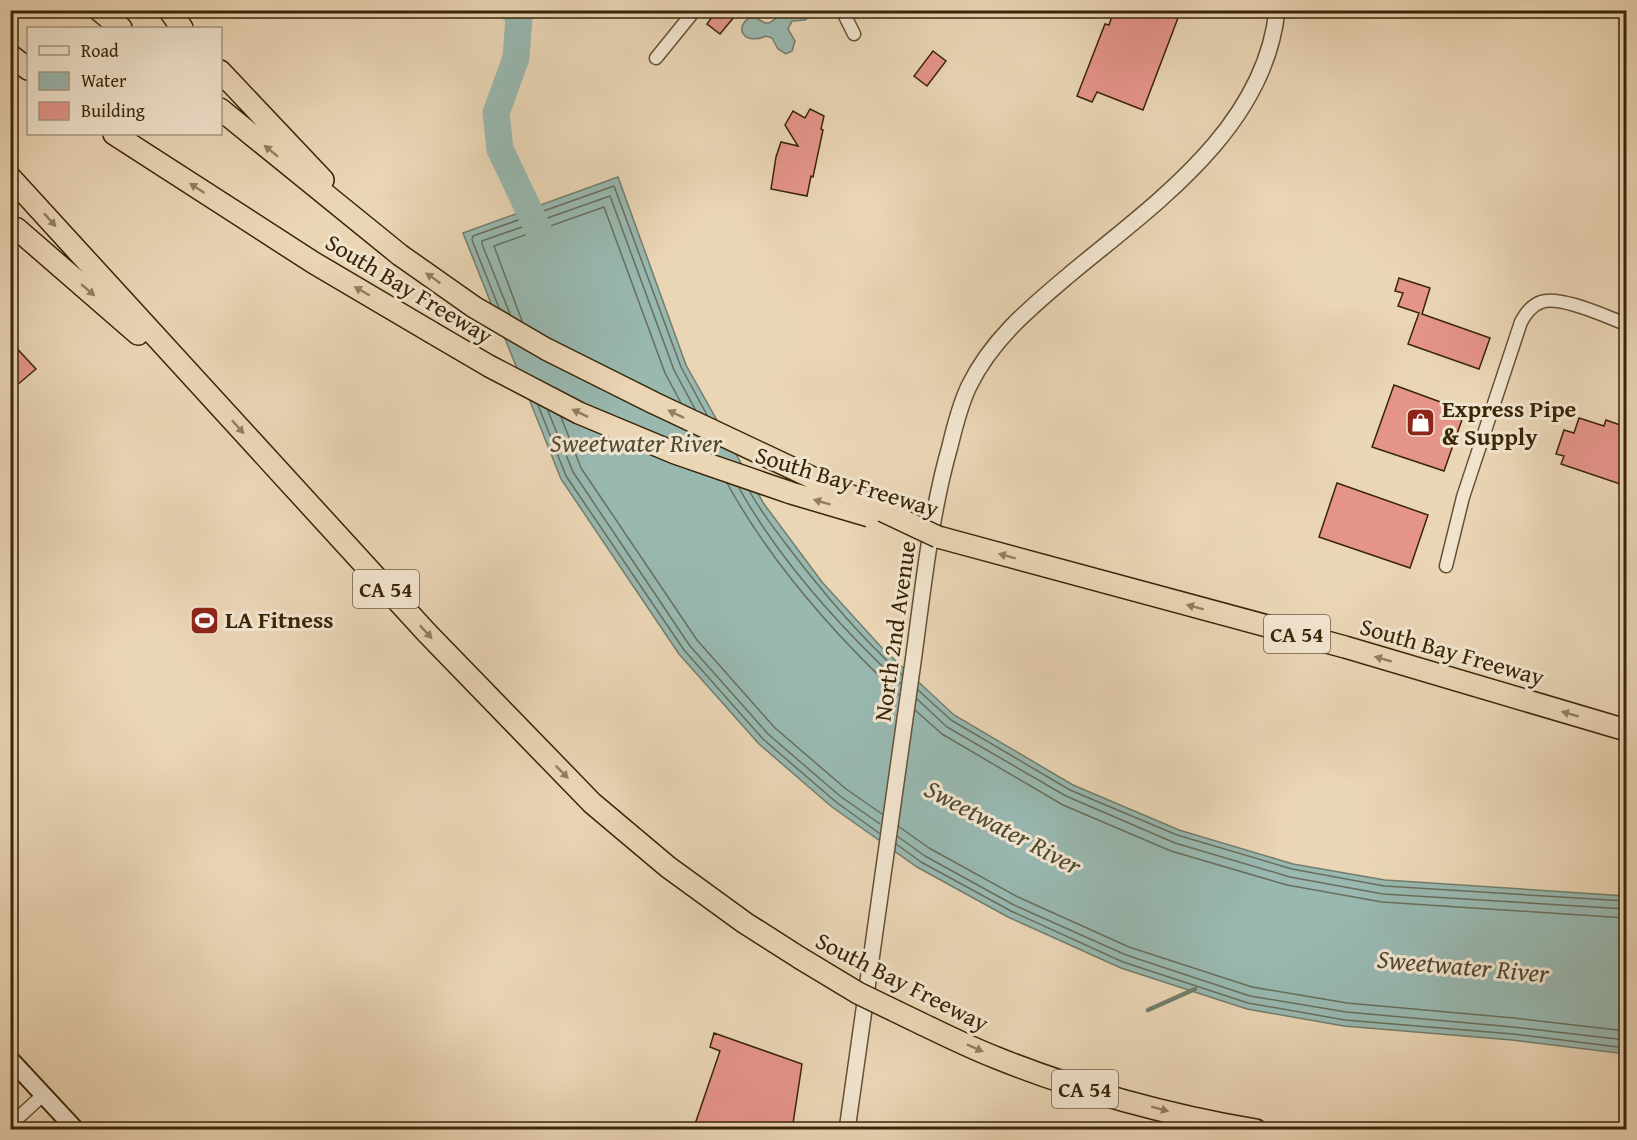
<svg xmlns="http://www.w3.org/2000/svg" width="1637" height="1140" viewBox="0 0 1637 1140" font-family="'Gentium Book Plus',serif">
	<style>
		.water { fill: #98b8b0; stroke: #727d6c; stroke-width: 1.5 }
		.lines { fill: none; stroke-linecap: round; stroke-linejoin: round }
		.shore { stroke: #686e5c; stroke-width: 1.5 }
		.stream { stroke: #727d6c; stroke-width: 4.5 }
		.river { stroke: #98b8b0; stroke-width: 27 }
		.building { fill: #e5948a; stroke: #392507; stroke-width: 1.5 }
		.minor-casing { stroke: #655132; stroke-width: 15 }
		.tertiary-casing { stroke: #655132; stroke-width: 18 }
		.secondary-casing { stroke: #392507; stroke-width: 20 }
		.motorway-casing { stroke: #392507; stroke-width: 24 }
		.minor { stroke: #f1e4cf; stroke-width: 12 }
		.tertiary { stroke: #f1e4cf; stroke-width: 15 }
		.secondary { stroke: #f1e4cf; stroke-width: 16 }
		.motorway { stroke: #ead5b5; stroke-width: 21 }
		.motorway-bridge-casing { stroke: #392507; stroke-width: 24; stroke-linecap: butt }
		.motorway-bridge { stroke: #ead5b5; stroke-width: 21 }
		.oneway { fill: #927d5e }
		.labels { text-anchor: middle; stroke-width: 6; stroke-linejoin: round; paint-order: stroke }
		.shield { fill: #f1e4cf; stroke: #705e43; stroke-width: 1.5 }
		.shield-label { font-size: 22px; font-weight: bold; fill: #392507 }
		.street-label { font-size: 24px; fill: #392507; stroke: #f1e4cf }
		.poi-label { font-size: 24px; font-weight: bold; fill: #392507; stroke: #f1e4cf; text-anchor: start }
		.water-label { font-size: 26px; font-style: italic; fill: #514a31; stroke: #f1e4cf }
	</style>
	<rect width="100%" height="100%" fill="#ead5b5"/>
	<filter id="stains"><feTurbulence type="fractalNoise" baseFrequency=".00333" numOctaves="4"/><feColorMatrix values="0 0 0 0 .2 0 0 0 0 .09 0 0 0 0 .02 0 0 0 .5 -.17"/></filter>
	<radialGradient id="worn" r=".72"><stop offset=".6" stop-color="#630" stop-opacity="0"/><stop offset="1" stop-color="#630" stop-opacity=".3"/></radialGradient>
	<!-- water -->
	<path class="water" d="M776 11H817L805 20 792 21 788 29 795 41 792 51 786 54 778 49 772 38 766 36C744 46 732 27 752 16L765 23H769L775 19Z
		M618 177 686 365 764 504 822 582 882 648 954 715 1073 785 1179 830 1293 864 1385 880 1626 896V1054L1512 1040 1344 1026 1247 1009 1121 968 1008 917 917 867 832 807 759 744 679 654 561 479 463 233Z"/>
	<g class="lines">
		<!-- shore -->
		<path class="shore" d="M499 308 472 240 473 236 614 186 681 367 707 415
			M510 314 482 244V241L610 196 674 370 695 409
			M522 321 494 246 604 207 665 373 681 403
			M538 405 566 476 684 650 763 739 836 802 879 833
			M548 411 573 472 690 646 768 734 840 796 880 824
			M561 417 581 468 697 640 775 728 846 789 882 814
			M727 483C771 563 833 633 899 695
			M739 488C779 559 841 628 901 684
			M750 492C761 512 775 530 789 548 823 593 860 636 902 675
			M918 690 951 720 1070 790 1177 835 1292 869 1384 886 1626 901
			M917 699 947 727 1066 796 1175 843 1290 877 1383 894 1626 909
			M915 710 942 734 1063 805 1171 851 1287 885 1382 902 1626 918
			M898 826 929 848 1018 897 1129 947 1252 987 1347 1003 1514 1018 1626 1031
			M897 836 925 856 1014 905 1126 955 1250 996 1346 1012 1513 1027 1626 1040
			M896 844 921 862 1011 911 1123 962 1248 1003 1345 1020 1513 1034 1626 1048"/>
		<!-- stream -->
		<path class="stream" d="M1148 1010 1195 989"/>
		<!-- river -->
		<path class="river" d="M513 10 519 17 516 58 496 113 500 149 544 242"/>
	</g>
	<!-- building -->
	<path class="building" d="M717 10H725L734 17 720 34 707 24Z
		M1114 10H1181L1143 110 1097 92 1092 102 1077 96 1105 24 1109 25Z
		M933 51 946 61 927 86 914 76Z
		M810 109 824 116 821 129 823 130 813 177 811 176 807 196 771 189 776 157 781 142 798 146 785 125 793 111 805 118Z
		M1399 278 1430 288 1422 314 1490 338 1479 369 1408 344 1419 313 1398 306 1403 293 1395 291Z
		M10 341 36 369 10 391Z
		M1394 385 1465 411 1444 471 1372 447Z
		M1579 418 1604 426 1606 420 1626 427V486L1561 464 1564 456 1556 454 1564 430 1574 433Z
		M1337 483 1428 515 1410 568 1319 537Z
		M714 1033 802 1064 792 1130H693L720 1051 710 1047Z"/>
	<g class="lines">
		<defs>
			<path id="minor" d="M842 10 854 34
				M656 58 695 10
				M1446 566 1463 497 1521 322C1526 313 1531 306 1541 302 1560 295 1607 317 1626 324
				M10 1118 20 1116 43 1095"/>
			<path id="tertiary" d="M847 1130C868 974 890 818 913 662 923 590 930 516 950 446 955 425 960 405 969 386 992 339 1030 308 1069 275 1153 205 1265 129 1277 10"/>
			<path id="secondary" d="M10 1059 76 1130"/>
			<path id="motorway" d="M99 10 121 28
				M169 10 182 28
				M10 55 28 69
				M220 71 323 180
				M220 109 400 255
				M114 134 314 263 431 332
				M10 177 427 633 592 803 668 867 745 923 800 958
				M10 226 17 229 138 334
				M938 537 1345 647 1626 730
				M922 1024C947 1036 971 1048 997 1058 1076 1090 1171 1116 1256 1130"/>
		</defs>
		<!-- minor casing -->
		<use href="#minor" class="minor-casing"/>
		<!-- tertiary casing -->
		<use href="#tertiary" class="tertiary-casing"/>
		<!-- secondary casing -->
		<use href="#secondary" class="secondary-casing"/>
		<!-- motorway casing -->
		<use href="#motorway" class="motorway-casing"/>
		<!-- minor -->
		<use href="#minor" class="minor"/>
		<!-- tertiary -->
		<use href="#tertiary" class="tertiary"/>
		<!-- secondary -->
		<use href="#secondary" class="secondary"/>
		<!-- motorway -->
		<use href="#motorway" class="motorway"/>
		<defs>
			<path id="motorway-bridge" d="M400 255 474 307 546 349 654 403 938 537
				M431 332 489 366 579 413 675 453 791 493 869 516
				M800 958 858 993 922 1024"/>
		</defs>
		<!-- motorway-bridge casing -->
		<use href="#motorway-bridge" class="motorway-bridge-casing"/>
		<!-- motorway-bridge -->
		<use href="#motorway-bridge" class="motorway-bridge"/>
	</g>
	<!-- one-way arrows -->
	<defs><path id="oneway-solid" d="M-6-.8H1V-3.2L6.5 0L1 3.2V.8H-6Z" transform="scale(1.5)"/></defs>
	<g class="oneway">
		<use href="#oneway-solid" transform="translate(271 151) rotate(-141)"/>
		<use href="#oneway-solid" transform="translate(197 188) rotate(-147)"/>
		<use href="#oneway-solid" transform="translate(50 220) rotate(48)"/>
		<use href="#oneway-solid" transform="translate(433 278) rotate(-145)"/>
		<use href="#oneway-solid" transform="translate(88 290) rotate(41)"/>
		<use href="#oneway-solid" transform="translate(362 291) rotate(-150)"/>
		<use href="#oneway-solid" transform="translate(580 413) rotate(-155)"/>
		<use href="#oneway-solid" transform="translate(676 414) rotate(-154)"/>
		<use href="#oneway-solid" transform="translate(238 427) rotate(48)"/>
		<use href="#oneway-solid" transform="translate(822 502) rotate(-163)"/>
		<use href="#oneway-solid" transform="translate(1007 556) rotate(-165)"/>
		<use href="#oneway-solid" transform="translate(1195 607) rotate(-165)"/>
		<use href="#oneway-solid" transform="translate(426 632) rotate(47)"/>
		<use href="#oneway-solid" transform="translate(1383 659) rotate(-164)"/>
		<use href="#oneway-solid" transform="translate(1570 714) rotate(-164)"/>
		<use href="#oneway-solid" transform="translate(562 772) rotate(45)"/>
		<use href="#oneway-solid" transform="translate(975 1048) rotate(24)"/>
		<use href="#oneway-solid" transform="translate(1160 1109) rotate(15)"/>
	</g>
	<!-- icons -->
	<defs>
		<symbol id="shop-square" viewBox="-11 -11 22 22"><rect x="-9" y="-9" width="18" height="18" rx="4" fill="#8f2418" stroke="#f1e4cf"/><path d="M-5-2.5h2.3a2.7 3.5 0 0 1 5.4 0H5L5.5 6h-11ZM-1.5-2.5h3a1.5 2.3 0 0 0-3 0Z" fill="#fff"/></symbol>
		<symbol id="stadium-square" viewBox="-11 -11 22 22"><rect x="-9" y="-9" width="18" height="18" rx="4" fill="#8f2418" stroke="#f1e4cf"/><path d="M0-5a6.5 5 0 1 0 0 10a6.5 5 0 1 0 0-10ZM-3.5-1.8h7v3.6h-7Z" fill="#fff"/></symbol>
	</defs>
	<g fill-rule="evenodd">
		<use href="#shop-square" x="1404" y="406" width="33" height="33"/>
		<use href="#stadium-square" x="188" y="604" width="33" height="33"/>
	</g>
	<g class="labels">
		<!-- shield labels -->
		<g class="shield">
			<rect x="353" y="570" width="66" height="38" rx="4.5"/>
			<rect x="1264" y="615" width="66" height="38" rx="4.5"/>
			<rect x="1052" y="1070" width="66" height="38" rx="4.5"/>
		</g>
		<g class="shield-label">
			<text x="386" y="597">CA 54</text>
			<text x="1297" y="642">CA 54</text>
			<text x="1085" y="1097">CA 54</text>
		</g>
		<!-- street labels -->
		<g class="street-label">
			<text transform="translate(409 289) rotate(31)" y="8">South Bay Freeway</text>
			<text transform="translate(847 482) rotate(17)" y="8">South Bay Freeway</text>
			<text transform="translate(895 631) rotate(-82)" y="8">North 2nd Avenue</text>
			<text transform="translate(1452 652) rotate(16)" y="8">South Bay Freeway</text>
			<text transform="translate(902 982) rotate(27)" y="8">South Bay Freeway</text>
		</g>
		<!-- poi labels -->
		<g class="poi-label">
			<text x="1442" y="417">Express Pipe<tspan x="1442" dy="28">&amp; Supply</tspan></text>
			<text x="225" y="628">LA Fitness</text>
		</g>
		<!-- water labels -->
		<g class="water-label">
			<text x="636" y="452">Sweetwater River</text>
			<text transform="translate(1003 827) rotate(28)" y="9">Sweetwater River</text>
			<text transform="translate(1463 966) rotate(5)" y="9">Sweetwater River</text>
		</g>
	</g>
	<!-- margin -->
	<rect width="1637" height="1140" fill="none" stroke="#ead5b5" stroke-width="36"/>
	<rect x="12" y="12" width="1613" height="1116" fill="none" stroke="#392507" stroke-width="3"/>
	<rect x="18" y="18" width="1601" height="1104" fill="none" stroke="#392507" stroke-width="1.5"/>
	<!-- legend -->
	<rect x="27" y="27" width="195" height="108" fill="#f1e4cf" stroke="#a7987f" stroke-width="1.5"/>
	<rect x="39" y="46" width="30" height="9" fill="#f1e4cf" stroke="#a7987f" stroke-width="1.5"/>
	<text x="81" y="57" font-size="18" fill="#392507">Road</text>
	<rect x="39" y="72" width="30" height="18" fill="#98b8b0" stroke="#a7987f" stroke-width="1.5"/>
	<text x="81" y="87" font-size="18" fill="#392507">Water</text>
	<rect x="39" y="102" width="30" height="18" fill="#e5948a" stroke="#a7987f" stroke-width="1.5"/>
	<text x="81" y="117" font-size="18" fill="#392507">Building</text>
	<rect width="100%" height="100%" filter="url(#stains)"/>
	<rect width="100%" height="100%" fill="url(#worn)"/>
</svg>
